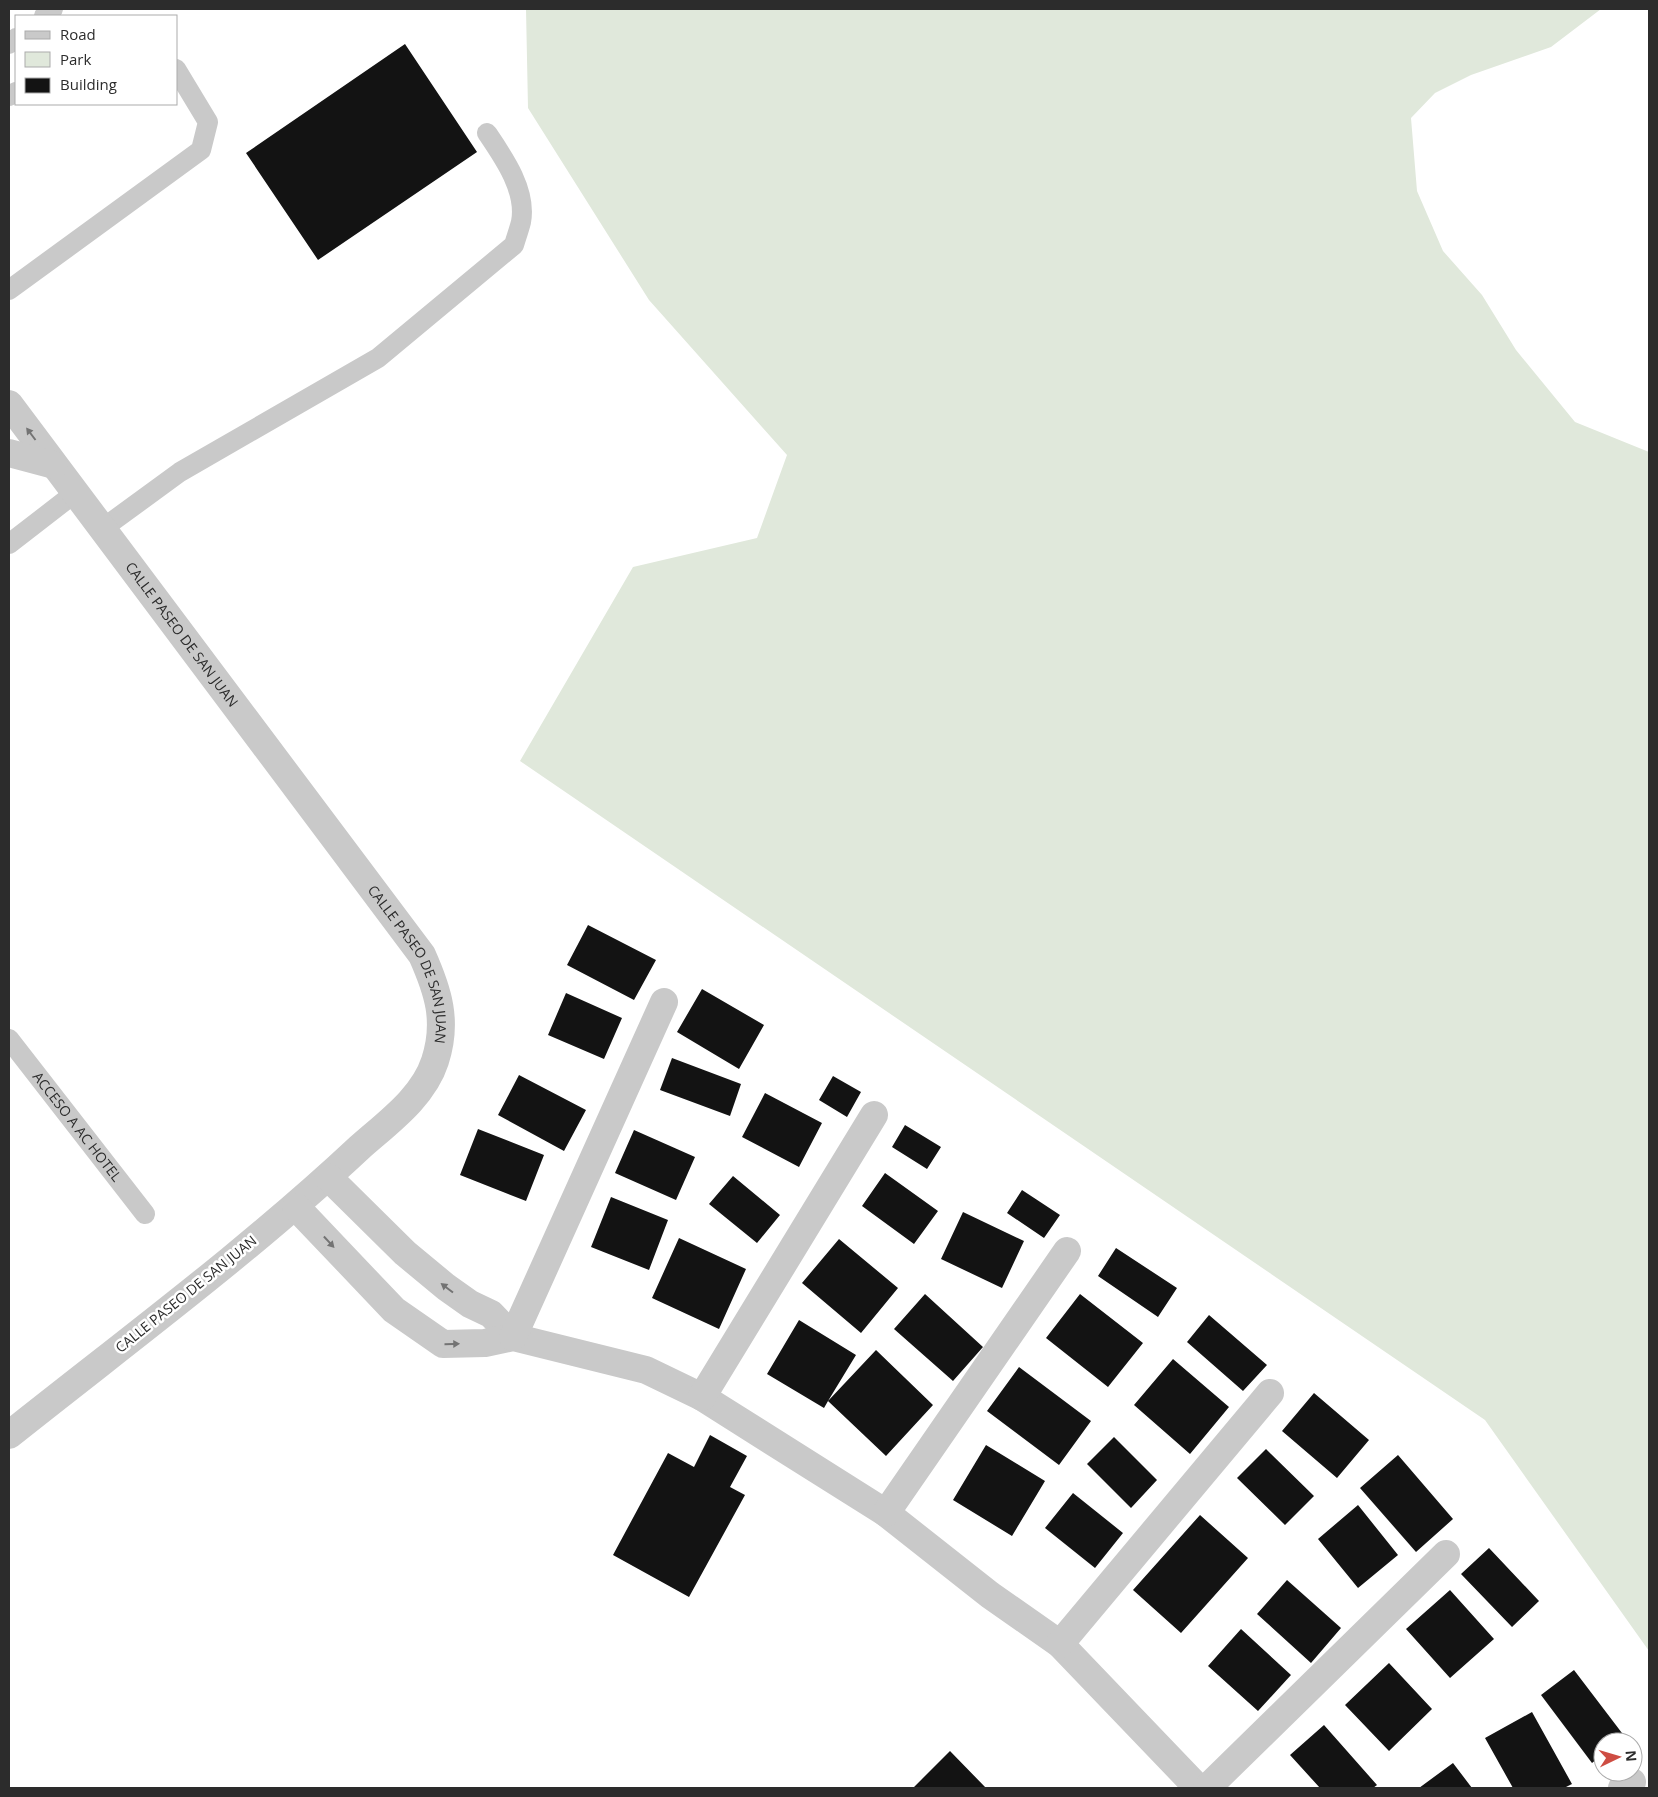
<svg xmlns="http://www.w3.org/2000/svg" width="1658" height="1797" viewBox="0 0 1658 1797" font-family="'Open Sans',sans-serif">
	<style>
		.green { fill: #e0e8db }
		.building { fill: #131313 }
		.lines { fill: none; stroke-linecap: round; stroke-linejoin: round }
		.service { stroke: #c9c9c9; stroke-width: 20 }
		.minor { stroke: #c9c9c9; stroke-width: 28 }
		.oneway { fill: #737373 }
		.labels { text-anchor: middle; stroke-width: 5; stroke-linejoin: round; paint-order: stroke }
		.street-label { font-size: 14px; fill: #2c2c2c; stroke: #fff }
	</style>
	<rect width="100%" height="100%" fill="#fff"/>
	<!-- green -->
	<path class="green" d="M526 9H1601L1551 47 1471 75 1435 93 1411 118 1417 191 1443 251 1482 295 1516 350 1575 422 1649 452V1651L1485 1420 520 761 633 567 757 538 787 455 649 300 528 108Z"/>
	<!-- building -->
	<path class="building" d="M405 44 477 152 318 260 246 153Z
		M588 925 656 960 634 1000 567 965Z
		M702 989 764 1025 739 1069 677 1032Z
		M566 993 622 1018 604 1059 548 1035Z
		M672 1058 741 1084 730 1116 660 1090Z
		M519 1075 586 1110 564 1151 498 1115Z
		M833 1076 861 1092 847 1117 819 1100Z
		M765 1093 822 1123 799 1167 742 1137Z
		M905 1125 941 1147 927 1169 892 1147Z
		M478 1129 544 1155 526 1201 460 1175Z
		M634 1130 695 1157 676 1200 615 1173Z
		M885 1173 938 1211 914 1244 862 1206Z
		M733 1176 780 1215 757 1243 709 1204Z
		M1022 1190 1060 1215 1044 1238 1007 1213Z
		M611 1197 668 1220 649 1270 591 1247Z
		M963 1212 1024 1241 1002 1288 941 1259Z
		M679 1238 746 1269 719 1329 652 1298Z
		M839 1239 898 1288 861 1333 802 1283Z
		M1116 1248 1177 1288 1158 1317 1098 1276Z
		M925 1294 983 1347 953 1381 894 1329Z
		M1080 1294 1143 1343 1108 1387 1046 1338Z
		M1209 1315 1267 1365 1243 1391 1187 1342Z
		M799 1320 856 1355 828 1401 876 1350 933 1405 886 1456 828 1401 824 1408 767 1374Z
		M1173 1359 1229 1407 1190 1454 1134 1405Z
		M1019 1367 1091 1421 1059 1465 987 1411Z
		M1314 1393 1369 1440 1337 1478 1282 1431Z
		M710 1435 747 1456 730 1487 745 1495 689 1597 613 1555 668 1453 694 1467Z
		M1114 1437 1157 1480 1131 1508 1087 1464Z
		M986 1445 1045 1481 1012 1536 953 1500Z
		M1266 1449 1314 1496 1285 1525 1237 1478Z
		M1398 1455 1453 1519 1416 1552 1360 1488Z
		M1073 1493 1123 1533 1095 1568 1045 1528Z
		M1358 1505 1398 1555 1358 1588 1318 1539Z
		M1200 1515 1248 1558 1181 1633 1133 1590Z
		M1489 1548 1539 1601 1512 1627 1461 1574Z
		M1287 1580 1341 1628 1311 1663 1257 1614Z
		M1450 1590 1494 1639 1450 1678 1406 1629Z
		M1241 1629 1291 1675 1258 1711 1208 1666Z
		M1389 1663 1432 1709 1389 1751 1345 1705Z
		M1574 1670 1625 1737 1619 1742H1603V1754L1592 1763 1541 1695Z
		M1532 1712 1572 1784 1564 1788H1513L1485 1738Z
		M1324 1725 1377 1785 1373 1788H1320L1290 1755Z
		M950 1751 986 1788H913Z
		M1453 1763 1472 1788H1419Z"/>
	<g class="lines">
		<!-- service -->
		<g class="service">
			<path d="M44 16 53 9"/>
			<path d="M9 44 16 38"/>
			<path d="M9 96 16 92"/>
			<path d="M9 290 201 150 208 122 176 69"/>
			<path d="M102 529 180 472 378 358 514 245C516 238 519 230 521 222 527 191 504 158 487 133"/>
			<path d="M9 544 75 493"/>
			<path id="s1" d="M9 1039 145 1214"/>
		</g>
		<!-- minor -->
		<g class="minor">
			<path id="s2" d="M9 404 422 955C438 991 448 1021 435 1061 423 1098 387 1123 359 1148 249 1251 127 1341 9 1435"/>
			<path d="M9 453 54 465"/>
			<path d="M328 1177 405 1253 446 1287 470 1304 491 1314 513 1337"/>
			<path d="M296 1207 394 1310 443 1344 485 1343 513 1337 646 1370 702 1397 886 1513 990 1595 1060 1644 1198 1788"/>
			<path d="M513 1337 664 1002"/>
			<path d="M702 1397 874 1115"/>
			<path d="M886 1513 1067 1251"/>
			<path d="M1060 1644 1270 1393"/>
			<path d="M1207 1788 1446 1554"/>
			<path d="M1622 1788 1632 1782"/>
		</g>
	</g>
	<!-- one-way arrows -->
	<defs><path id="oneway-solid" d="M-6-.8H1V-3.2L6.5 0L1 3.2V.8H-6Z" transform="scale(1.25)"/></defs>
	<g class="oneway">
		<use href="#oneway-solid" transform="translate(31 434) rotate(-127)"/>
		<use href="#oneway-solid" transform="translate(329 1242) rotate(47)"/>
		<use href="#oneway-solid" transform="translate(447 1288) rotate(-143)"/>
		<use href="#oneway-solid" transform="translate(452 1344) rotate(-1)"/>
	</g>
	<g class="labels">
		<!-- street labels -->
		<g class="street-label">
			<text dy="5" stroke="none"><textPath href="#s2" startOffset="288">CALLE PASEO DE SAN JUAN</textPath></text>
			<text dy="5" stroke="none"><textPath href="#s2" startOffset="692">CALLE PASEO DE SAN JUAN</textPath></text>
			<text dy="5" stroke="none"><textPath href="#s1" startOffset="111">ACCESO A AC HOTEL</textPath></text>
			<text transform="translate(186 1294) rotate(-39)" y="5">CALLE PASEO DE SAN JUAN</text>
		</g>
	</g>
	<!-- border -->
	<rect width="1658" height="1797" fill="none" stroke="#2c2c2c" stroke-width="20"/>
	<!-- legend -->
	<rect x="15" y="15" width="162" height="90" fill="#ffffff" stroke="#ababab"/>
	<rect x="25" y="31" width="25" height="8" fill="#c9c9c9" stroke="#ababab"/>
	<text x="60" y="40" font-size="15" fill="#2c2c2c">Road</text>
	<rect x="25" y="52" width="25" height="15" fill="#e0e8db" stroke="#ababab"/>
	<text x="60" y="65" font-size="15" fill="#2c2c2c">Park</text>
	<rect x="25" y="78" width="25" height="15" fill="#131313" stroke="#ababab"/>
	<text x="60" y="90" font-size="15" fill="#2c2c2c">Building</text>
	<!-- north arrow -->
	<g transform="translate(1618 1757) rotate(85)"><circle r="24" fill="#ffffff" stroke="#ababab"/>
	<path d="M0-4L9 19L0 12L-9 19Z" fill="#ce4d43"/>
	<text y="-8" font-size="14" font-weight="bold" text-anchor="middle" fill="#2c2c2c">N</text>
	</g>
</svg>
